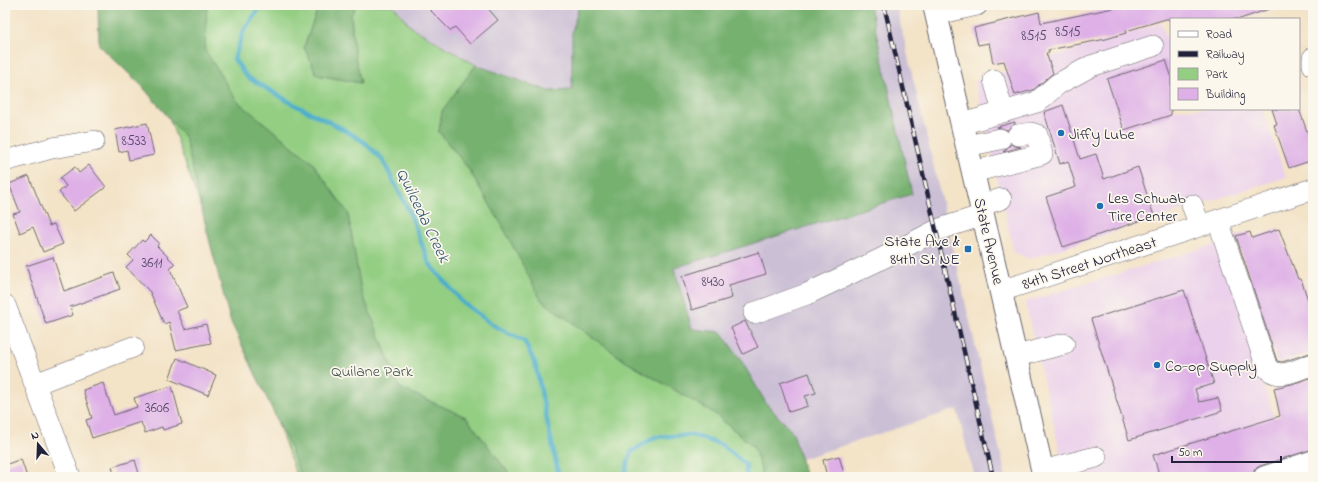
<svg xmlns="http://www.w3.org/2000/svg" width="1318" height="482" viewBox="0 0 1318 482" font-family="'Indie Flower',sans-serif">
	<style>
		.built { fill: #ebd1eb }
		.industrial { fill: #cbbfd5 }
		.green { fill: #93ce82; stroke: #5a785e }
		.forest { fill: #76b170; stroke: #4c6a56 }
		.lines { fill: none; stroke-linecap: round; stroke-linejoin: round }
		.stream { stroke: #4baeca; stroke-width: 4.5 }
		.building { fill: #deb0e7 }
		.minor-casing { stroke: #6b666c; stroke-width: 22 }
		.major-casing { stroke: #6b666c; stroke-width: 24 }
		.minor { stroke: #fff; stroke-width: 21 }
		.major { stroke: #fff; stroke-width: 22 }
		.rail-casing { stroke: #22223b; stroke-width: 4.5 }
		.rail { stroke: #fbf7ec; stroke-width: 3; stroke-dasharray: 9; stroke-linecap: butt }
		.poi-dot { fill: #1f6fb2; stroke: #fbf7ec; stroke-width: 1.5 }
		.labels { text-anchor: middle; stroke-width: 3.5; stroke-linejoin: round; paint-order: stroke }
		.number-label { font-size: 14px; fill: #514666 }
		.poi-label { font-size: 16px; fill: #22223b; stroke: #fbf7ec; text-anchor: start }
		.street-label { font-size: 16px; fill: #22223b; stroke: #fbf7ec }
		.park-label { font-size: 16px; fill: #445650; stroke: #fbf7ec }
		.water-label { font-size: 17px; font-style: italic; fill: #325a74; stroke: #fbf7ec }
	</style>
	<rect width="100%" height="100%" fill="#fbf7ec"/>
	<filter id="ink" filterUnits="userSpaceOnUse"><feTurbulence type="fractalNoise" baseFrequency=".025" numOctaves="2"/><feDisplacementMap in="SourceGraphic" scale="8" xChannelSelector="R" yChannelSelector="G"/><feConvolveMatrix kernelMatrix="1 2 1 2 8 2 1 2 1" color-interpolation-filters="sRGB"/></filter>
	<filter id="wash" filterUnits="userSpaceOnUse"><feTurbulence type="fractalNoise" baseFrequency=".012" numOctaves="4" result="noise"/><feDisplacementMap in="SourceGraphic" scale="16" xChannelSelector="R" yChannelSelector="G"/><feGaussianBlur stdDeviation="0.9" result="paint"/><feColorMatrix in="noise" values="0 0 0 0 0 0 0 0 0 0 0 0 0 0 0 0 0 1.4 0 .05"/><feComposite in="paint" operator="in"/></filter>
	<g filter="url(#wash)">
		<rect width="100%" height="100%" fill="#f3e3c7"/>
		<!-- built -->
		<path class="built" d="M1161 23 1171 52V109H1262L1286 177 1029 259 1014 252 975 81Z
			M1220 243 1283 447 1313 437V477H1066L1025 302Z"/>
		<!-- industrial -->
		<path class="industrial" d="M393 5H579L572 32V90L549 91 476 65 411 27Z
			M870 5H896L1006 477H974L957 409 801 459 793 433 766 403 742 362 692 329 674 268 912 194Z"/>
		<!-- green -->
		<path class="green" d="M129 5H319L304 47 317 75 360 83 354 51 351 14 357 5H393L411 27 476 65 442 111 439 132 468 168 502 225 625 361 714 413 754 447 761 469V477H297Z"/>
		<!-- forest -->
		<path class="forest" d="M98 5H207L205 50 237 101 312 162 348 213 361 290 400 388 466 417 512 477H301L289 445 230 320 207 231 185 137 142 86 99 45Z
			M319 5H357L351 15 354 51 361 83 317 75 304 47Z
			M579 5H870L912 194 674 268 692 329 721 332 742 362 766 403 793 433 806 477H761V469L754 447 714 413 625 361 541 300 502 225 468 168 439 132 442 111 476 65 549 91 572 90V32Z"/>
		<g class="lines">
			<!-- stream -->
			<path class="stream" d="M262 5 244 30 234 59 247 77 295 105 341 128 364 142 382 159 410 213 429 263 462 302 493 325 524 341 535 363 559 477
				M624 477 631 452 655 437 692 435 722 445 746 465V477"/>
		</g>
		<g id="blocks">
			<!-- building -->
			<path class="building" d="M425 5H485L498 20 470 44 455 27 451 31Z
				M1128 5H1274L1275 7 1240 19H1166L1126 31V33L1106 39 1048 50 1049 53H1046L1053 73 1033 90 1015 95 1004 61 993 63 989 43 978 45 974 28 1039 12 1041 23Z
				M1166 60 1171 75V115L1124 130 1107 79Z
				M1063 105 1080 159 1096 154 1104 179 1138 167 1154 216 1063 247 1046 197 1076 187 1068 161 1060 164 1044 112Z
				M1272 109H1299L1313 148V160L1289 168 1274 125 1277 124Z
				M1015 122V124L1007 130 997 127Z
				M147 123 154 155 129 160 127 150 119 152 115 130Z
				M1011 144 1014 146 1021 147 1003 152Z
				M89 165 106 187 74 211 59 192 66 186 60 178 75 167 79 173Z
				M29 176 49 226 54 224 63 244 43 252 33 227 20 233 13 214 20 212 9 184Z
				M1279 229 1298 279H1301L1312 312 1309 313 1313 324V352L1282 362 1277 361 1236 236 1250 232 1252 238Z
				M151 235 159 243 157 246 175 264 170 269 187 307 177 311 185 329 206 324 211 343 176 350 169 322 164 324 150 292 126 267 133 260 128 255 142 240 144 242Z
				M759 252 766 274 729 285 732 298 692 310 682 276Z
				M53 257 64 291 114 273 120 289 70 307 73 315 46 324 26 266Z
				M1184 290 1214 384 1195 389 1199 402 1218 398 1222 411 1129 440 1091 319Z
				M745 321 758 347 743 354 731 328Z
				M177 358 216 375 208 395 169 379Z
				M809 373 816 393 805 396 808 406 789 412 780 383Z
				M1313 377V449L1260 466 1255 469 1252 477H1160L1153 455 1280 416 1274 388 1292 384Z
				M103 383 114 415 137 407 134 398 172 386 182 424 163 430 162 427 145 433 141 422 92 438 86 420 92 418 83 390Z
				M839 456 845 477H827L823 460Z
				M21 459 27 477H5V465Z
				M135 460 140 477H115L112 467Z"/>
		</g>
	</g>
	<g filter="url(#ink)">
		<use href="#blocks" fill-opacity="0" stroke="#6b666c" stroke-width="1"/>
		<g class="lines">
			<defs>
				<path id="minor" d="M937 14 977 5
					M1313 58V65
					M994 80 1003 112
					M962 124 1037 102 1058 84 1091 66 1153 46
					M967 146 1000 139
					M5 161 52 148 94 141
					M973 172 1042 154 1037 135 1031 133 1018 135
					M981 205 1001 199
					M1192 205 1200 226
					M1218 220 1267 368C1279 381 1298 369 1313 364
					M1001 291 1313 189
					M5 305 70 477
					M754 313 807 294 879 260 937 230 983 215
					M1016 356 1064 344
					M35 384 133 347
					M1043 471 1096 457
					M1264 477 1313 461"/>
				<path id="major" d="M934 5 1044 477"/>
			</defs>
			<!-- minor casing -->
			<use href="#minor" class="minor-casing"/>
			<!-- major casing -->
			<use href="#major" class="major-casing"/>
			<!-- minor -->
			<use href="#minor" class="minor"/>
			<!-- major -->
			<use href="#major" class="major"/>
			<defs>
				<path id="rail" d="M884 5 993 477"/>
			</defs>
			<!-- rail casing -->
			<use href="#rail" class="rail-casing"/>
			<!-- rail -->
			<use href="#rail" class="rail"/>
		</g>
	</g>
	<!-- markers -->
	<g class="poi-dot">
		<circle cx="1061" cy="133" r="4"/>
		<circle cx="1100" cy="206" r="4"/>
		<rect x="964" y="245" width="8" height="8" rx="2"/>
		<circle cx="1157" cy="365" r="4"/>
	</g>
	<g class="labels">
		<!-- number labels -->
		<g class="number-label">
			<text x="1068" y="36">8515</text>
			<text x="1034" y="40">8515</text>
			<text x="134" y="145">8533</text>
			<text x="152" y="267">3611</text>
			<text x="713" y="286">8430</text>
			<text x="157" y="412">3606</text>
		</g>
		<!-- poi labels -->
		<g class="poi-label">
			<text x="1069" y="139">Jiffy Lube</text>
			<text x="1108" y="203">Les Schwab<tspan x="1108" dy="18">Tire Center</tspan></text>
			<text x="960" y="246" text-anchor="end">State Ave &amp;<tspan x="960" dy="18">84th St NE</tspan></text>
			<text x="1165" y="371">Co-op Supply</text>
		</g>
		<!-- street labels -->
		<g class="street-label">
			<text transform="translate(990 241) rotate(77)" y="6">State Avenue</text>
			<text transform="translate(1089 262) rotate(-18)" y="6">84th Street Northeast</text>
		</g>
		<!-- park labels -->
		<g class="park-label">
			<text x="372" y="376">Quilane Park</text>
		</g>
		<!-- water labels -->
		<g class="water-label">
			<text transform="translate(424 215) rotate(64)" y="6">Quilceda Creek</text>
		</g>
	</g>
	<!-- margin -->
	<rect width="1318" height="482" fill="none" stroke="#fbf7ec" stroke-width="20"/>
	<!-- legend -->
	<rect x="1170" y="18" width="130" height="92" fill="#fbf7ec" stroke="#a4a2a5"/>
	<rect x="1178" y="31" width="20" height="6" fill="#ffffff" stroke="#a4a2a5"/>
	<text x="1206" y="38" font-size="12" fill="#22223b">Road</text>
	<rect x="1178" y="51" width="20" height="6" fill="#22223b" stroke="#a4a2a5"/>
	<text x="1206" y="58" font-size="12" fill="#22223b">Railway</text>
	<rect x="1178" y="68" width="20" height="12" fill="#93ce82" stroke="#a4a2a5"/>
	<text x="1206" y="78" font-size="12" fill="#22223b">Park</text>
	<rect x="1178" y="88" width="20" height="12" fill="#deb0e7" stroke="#a4a2a5"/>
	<text x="1206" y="98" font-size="12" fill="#22223b">Building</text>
	<!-- north arrow -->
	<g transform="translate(38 444) rotate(341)" stroke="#fbf7ec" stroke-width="3" paint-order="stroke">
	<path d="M0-3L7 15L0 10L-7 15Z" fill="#22223b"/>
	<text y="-6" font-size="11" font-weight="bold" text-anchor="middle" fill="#22223b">N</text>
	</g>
	<!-- scale -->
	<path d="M1172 456v6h109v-6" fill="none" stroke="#22223b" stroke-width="2"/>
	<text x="1178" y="456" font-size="12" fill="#22223b" stroke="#fbf7ec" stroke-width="3" paint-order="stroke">50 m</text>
</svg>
